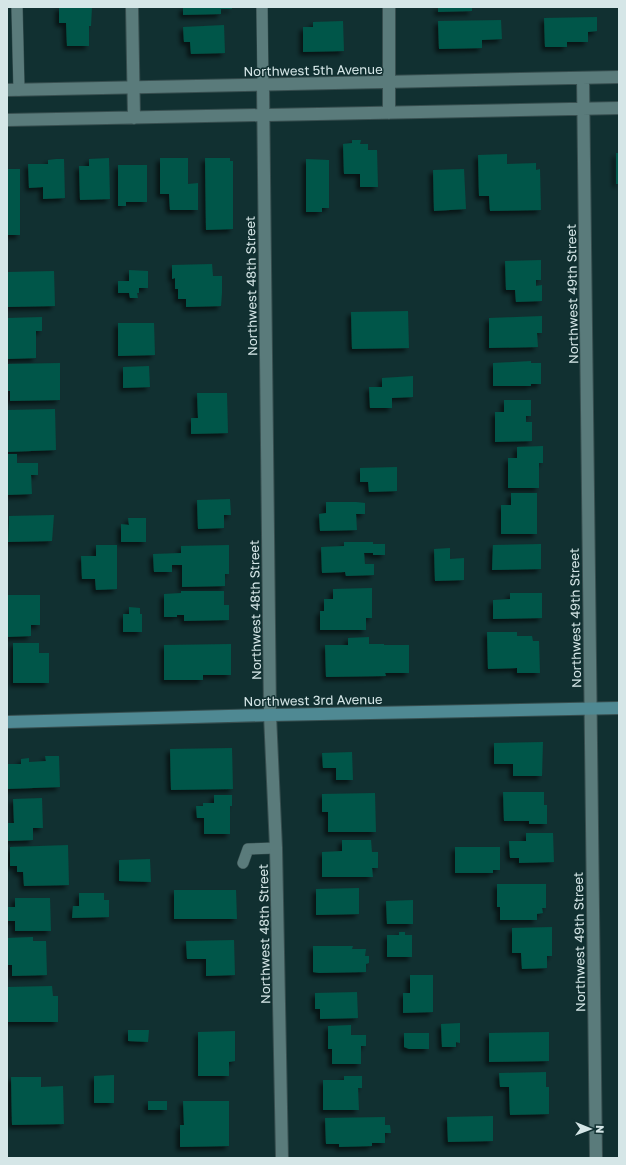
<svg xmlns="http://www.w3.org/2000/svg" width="626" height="1165" viewBox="0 0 626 1165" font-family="'Golos Text',sans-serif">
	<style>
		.building { fill: #035648; filter: url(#shadow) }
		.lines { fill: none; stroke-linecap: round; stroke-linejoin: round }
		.lane-casing { stroke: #374e4f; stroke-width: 12 }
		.street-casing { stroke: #374e4f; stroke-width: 14 }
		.secondary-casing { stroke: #374e4f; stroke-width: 14 }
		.lane { stroke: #5a7b7b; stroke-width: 11 }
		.street { stroke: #5a7b7b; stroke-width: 12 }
		.secondary { stroke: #4f8993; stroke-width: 12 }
		.labels { text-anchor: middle; stroke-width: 3; stroke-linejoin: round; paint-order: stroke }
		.street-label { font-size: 13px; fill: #d5e6e7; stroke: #113031 }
	</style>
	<defs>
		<filter id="shadow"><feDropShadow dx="-3.5" dy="3.5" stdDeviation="2" flood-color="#0009"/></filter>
	</defs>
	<rect width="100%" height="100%" fill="#113031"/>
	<!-- building -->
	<path class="building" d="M59 7H92L91 26H89V46H67L66 23H59Z
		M183 7H232V9H221V14L183 15Z
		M438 7H472V11L438 12Z
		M597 17V31L588 32V42H567V47H545L544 18Z
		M501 20 502 39 482 40V48L439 49 438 21Z
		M343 21 344 51 303 52V27H313V22Z
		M224 25 225 53 191 54 190 42H184L183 27Z
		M352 140H361L360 144H368V150H377L378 187H360V174H344L343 144 352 143Z
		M616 153H619V184H616Z
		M507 154V164L536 163V170L540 169 541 210 490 211 489 196H479L478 155Z
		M109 158 110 199 80 200 79 166H89V159Z
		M160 158H188V184L198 183V210H170L169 194H160Z
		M205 158H230V161H233V229L206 230Z
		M56 159H64L65 198 43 199V187L29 188 28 164H48V160Z
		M306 159 329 160V208H322V212H306Z
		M118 165H147V202H126V206H118Z
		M7 169H20V235H7Z
		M464 169 466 209 434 211 433 170Z
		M541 260V280H536V286L542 285V301L516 302 515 290H506L505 261Z
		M212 264 213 276H222V293L221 306 186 307V299H178V289H175V278L172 279V265Z
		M129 270 148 271V288H139V293H137L138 298H130L129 293H118V281H129Z
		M54 271 55 306 7 307 8 272Z
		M408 311 409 348 352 349 351 312Z
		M542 316V333H537L538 347 489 348V318Z
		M42 317V331H36V358L8 359 7 318Z
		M118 323H154L155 355 118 356Z
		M531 361V363H541V384H531V386H493V363Z
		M60 363V400L10 401V391H7V364Z
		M149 366 150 387 123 388V367Z
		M413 376V397L392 398V408H370L369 387H382V378Z
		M197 393H227L228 433 191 434V418H198Z
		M504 400H531V416H526V422H532V441L495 442V412H504Z
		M55 409 56 450 7 452V410Z
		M543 446V463H539V488H508V458H517V447Z
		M7 454H17V463H38V475H31L32 494 7 495Z
		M397 467V491L369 492 368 482H360V468Z
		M511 493H537V534H501V505H511Z
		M230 499 231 515H224V528L198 529 197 500Z
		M326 502H356L365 503V514H356L357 530 320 531 319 514 326 513Z
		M54 515 52 541 8 542 9 516Z
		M128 518H146V542H121V524L129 525Z
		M344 542H373V544H385V555H373V553H364L365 564H374V575L346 576 345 572 322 573 321 547 344 546Z
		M541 544V569L492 570 493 545Z
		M96 545H117V589L96 590 95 579H82L81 556H96Z
		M229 545V574H225V586L182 587V565H172V572H154L153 554 181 553V546Z
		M450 548V559L464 558V580L435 581 434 549Z
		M372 588V618H366V630H320V611H324V599H333V589Z
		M181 591H224V605H229V620L184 621V615H177V617H164V594L181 593Z
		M510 593H542V618L493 619V600L510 599Z
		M7 595H40V625H31V636L7 637Z
		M129 607 140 608V614H142V632H123V614H129Z
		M487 632H517V636H532L533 641H539L540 673H517V668L488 669Z
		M369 637V644H384V645H409V673H385L386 676 326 677 325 645H348V638Z
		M13 643H39V653H49V683H13Z
		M231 644V675H203V680H164V645Z
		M543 742 542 776H513V764H494V743Z
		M232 748 233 789 171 790 170 749Z
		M352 752 353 780H336V768H323L322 753Z
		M45 756H59L60 787 7 789V764H21V759L29 758V762L46 761Z
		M503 792H544V805H547V824H529V821H504Z
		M375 793 376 832H328V812H322V794Z
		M214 795H232V806H230V834H204V818H197L196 806H203V803H214Z
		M42 798 43 828H33V840L8 841V823H14L13 799Z
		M526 833H553L554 862 519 863V858H510L509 841H526Z
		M342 840H371L372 852H378V868H372L373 877H322V852L342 851Z
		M68 845 69 885 24 886 23 872H17V866H10V847Z
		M455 847H500V870H493V873H455Z
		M150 859 151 882 119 881V860Z
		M497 884H546V908H542L543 913 537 914V920H500V907H497Z
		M359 888V914L316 915V889Z
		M174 890H236L237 919H174Z
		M79 893H104V900H109V917L72 918 73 906H79Z
		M15 898H50L51 931H15V921H8V907H15Z
		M413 900V924H387L386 901Z
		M552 927V956H547V968L522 969 521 953H512V928Z
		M399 932H405V935H412V957H387V935H399Z
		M33 937V941H46L47 975 12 976V965H7V938Z
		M234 940 235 975 206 976V959H187L186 941Z
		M313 946H353L352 949H366L365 956H369V963L366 964V972L319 973 313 972Z
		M410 975H433V1012L403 1013V993H410Z
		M52 986 53 996H58V1022H8L7 987Z
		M357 992 358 1018 320 1019V1009H315V993Z
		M460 1023V1043L456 1042V1047H442L441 1024Z
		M351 1025V1035H366V1046H361V1064H332V1049H328V1026Z
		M128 1030H149L148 1042 128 1041Z
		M235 1031V1061L229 1062V1076H198V1032Z
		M549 1032V1061L489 1062V1033Z
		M404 1033H429V1049H409L404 1047Z
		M546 1072V1087H549V1114L510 1115 509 1087H500L499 1073Z
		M114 1075V1103H94V1076Z
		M344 1076H362V1088H358L359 1110H323V1080H344Z
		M11 1077H41V1087L63 1086 64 1124 12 1125Z
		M148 1101H167V1110H148Z
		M183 1101H229V1146L180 1147V1125H184Z
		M493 1116V1141L448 1142 447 1117Z
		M385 1117V1125H390L391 1133H385V1143H372V1146L339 1147V1144H326L325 1118Z"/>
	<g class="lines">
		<defs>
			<path id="lane" d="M17 7 19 90
				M262 7 263 85
				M243 863 248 849 276 848"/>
			<path id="street" d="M132 7 134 118
				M389 7V113
				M583 78 596 1158
				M263 85 270 715 276 848 282 1158
				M7 90 619 77
				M7 120 619 108"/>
			<path id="secondary" d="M7 722 270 715 619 708"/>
		</defs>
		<!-- lane casing -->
		<use href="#lane" class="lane-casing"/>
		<!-- street casing -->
		<use href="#street" class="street-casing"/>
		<!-- secondary casing -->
		<use href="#secondary" class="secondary-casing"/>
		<!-- lane -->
		<use href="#lane" class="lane"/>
		<!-- street -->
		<use href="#street" class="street"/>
		<!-- secondary -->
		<use href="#secondary" class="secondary"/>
	</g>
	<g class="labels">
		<!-- street labels -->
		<g class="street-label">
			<text transform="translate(313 70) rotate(-1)" y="5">Northwest 5th Avenue</text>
			<text transform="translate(251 286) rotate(-91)" y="5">Northwest 48th Street</text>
			<text transform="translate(572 294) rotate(-91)" y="5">Northwest 49th Street</text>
			<text transform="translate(255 610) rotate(-91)" y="5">Northwest 48th Street</text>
			<text transform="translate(575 618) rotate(-91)" y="5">Northwest 49th Street</text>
			<text transform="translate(313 700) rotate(-1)" y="5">Northwest 3rd Avenue</text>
			<text transform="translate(264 934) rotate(-91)" y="5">Northwest 48th Street</text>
			<text transform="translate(579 942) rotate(-91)" y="5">Northwest 49th Street</text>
		</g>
	</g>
	<!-- border -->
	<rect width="626" height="1165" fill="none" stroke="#d5e6e7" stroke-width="16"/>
	<!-- north arrow -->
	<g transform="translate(590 1129) rotate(91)" stroke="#113031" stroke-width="3" paint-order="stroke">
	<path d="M0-3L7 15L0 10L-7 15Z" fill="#d5e6e7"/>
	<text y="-6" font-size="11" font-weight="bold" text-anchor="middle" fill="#d5e6e7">N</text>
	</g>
</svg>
